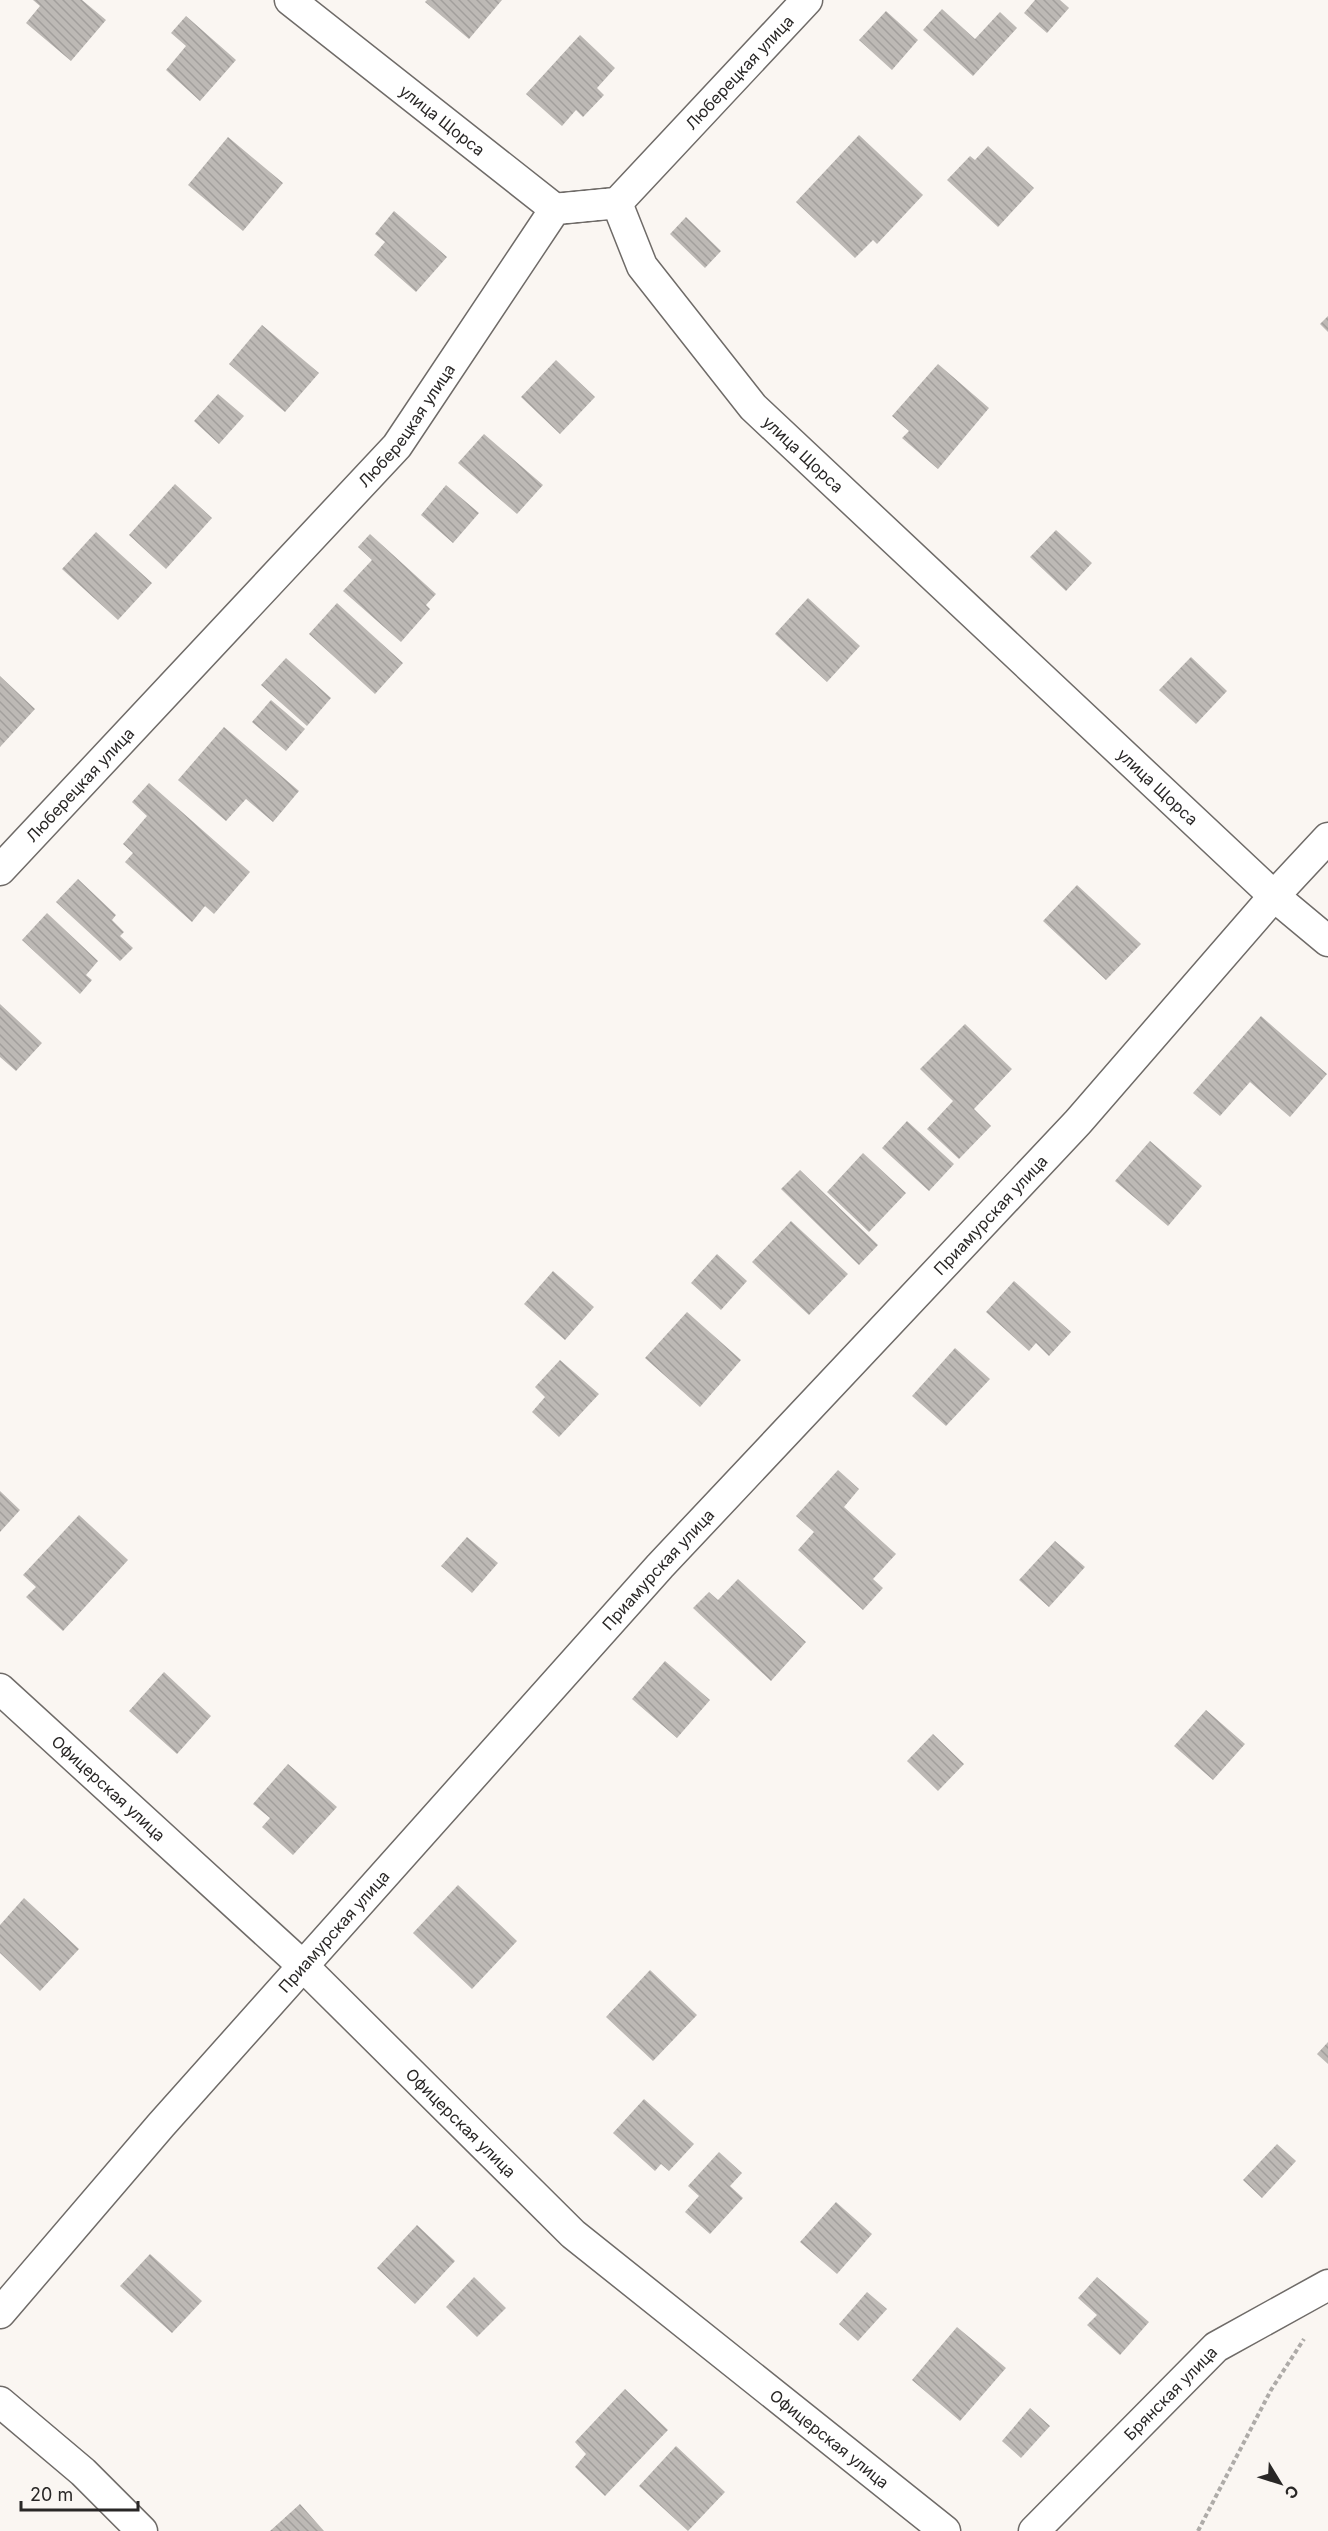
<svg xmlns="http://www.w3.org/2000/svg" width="1328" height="2531" viewBox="0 0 1328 2531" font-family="Inter,sans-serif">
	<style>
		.building { fill: url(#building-back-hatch) }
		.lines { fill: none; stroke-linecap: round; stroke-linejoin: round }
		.street-casing { stroke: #6f6b68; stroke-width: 33 }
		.path { stroke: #aeaba8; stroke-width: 4; stroke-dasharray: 4.5 3; stroke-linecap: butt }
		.street { stroke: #fff; stroke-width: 30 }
		.labels { text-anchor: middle; stroke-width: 6; stroke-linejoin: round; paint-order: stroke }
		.street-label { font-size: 16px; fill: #292726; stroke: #faf6f2 }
	</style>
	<defs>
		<pattern id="building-back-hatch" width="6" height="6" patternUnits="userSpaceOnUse" patternTransform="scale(1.5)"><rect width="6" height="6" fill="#bdb9b5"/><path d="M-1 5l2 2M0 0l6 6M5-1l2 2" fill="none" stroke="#a29f9c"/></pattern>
	</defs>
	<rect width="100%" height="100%" fill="#faf6f2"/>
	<!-- building -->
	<path class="building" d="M33 0H82L106 20 71 61 26 23 40 6Z
		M427 0H502L469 39 425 2Z
		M1035 0H1060L1069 8 1047 33 1024 13Z
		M942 9 975 39 1000 12 1017 28 973 76 923 30Z
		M886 11 918 40 892 70 859 40Z
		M186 16 236 60 200 101 166 70 186 46 171 33Z
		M580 35 615 68 597 88 604 95 583 117 576 110 562 126 526 94Z
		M859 135 923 195 877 244 873 240 855 258 796 202Z
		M228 137 283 183 243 231 188 185Z
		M988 146 1034 188 998 227 947 180 970 156 975 160Z
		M394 211 447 257 416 292 374 255 385 242 375 234Z
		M686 217 721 251 705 268 670 234Z
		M1328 316V332L1320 324Z
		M262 325 319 373 285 412 229 364Z
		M556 360 595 397 560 434 521 397Z
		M938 364 989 408 938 469 902 438 909 431 892 416Z
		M218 394 244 416 219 444 194 421Z
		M484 434 543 485 517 514 458 463Z
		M175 484 212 518 166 569 129 535Z
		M446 485 479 513 453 543 421 515Z
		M1056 530 1092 563 1066 591 1030 557Z
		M96 532 152 583 118 620 62 569Z
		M370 534 436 594 426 605 430 609 401 642 343 591 372 560 358 547Z
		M808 598 860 646 827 682 775 634Z
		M337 603 403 663 375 694 309 634Z
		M1191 657 1227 691 1196 724 1159 690Z
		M286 658 331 698 307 726 261 685Z
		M0 676 35 709 0 747Z
		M271 700 305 729 286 751 252 722Z
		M224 727 299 791 273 822 246 799 226 821 178 780Z
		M149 783 250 872 214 914 205 906 192 922 125 862 133 853 123 844 147 816 132 802Z
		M78 879 116 915 112 920 124 932 120 936 133 948 120 961 56 902Z
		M1077 885 1141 944 1106 980 1043 921Z
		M47 913 98 961 86 975 92 980 80 994 22 940Z
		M0 1004 42 1043 16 1071 0 1057Z
		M1261 1016 1327 1074 1290 1117 1250 1082 1220 1116 1193 1093Z
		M965 1024 1012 1069 974 1109 991 1126 959 1159 927 1129 953 1101 920 1069Z
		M907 1121 954 1164 929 1191 882 1148Z
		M1150 1141 1202 1186 1168 1226 1115 1181Z
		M863 1153 906 1193 869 1232 827 1192Z
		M800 1170 878 1245 859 1265 781 1189Z
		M791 1221 848 1274 809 1315 752 1262Z
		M717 1254 747 1281 721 1310 691 1283Z
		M553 1271 594 1307 565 1340 524 1304Z
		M1014 1281 1071 1332 1049 1356 1036 1343 1029 1351 986 1312Z
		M687 1312 741 1360 700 1407 645 1358Z
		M955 1348 990 1379 946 1426 912 1396Z
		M560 1360 599 1394 559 1437 532 1412 545 1397 535 1387Z
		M838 1470 859 1489 844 1507 896 1554 873 1579 883 1588 863 1610 798 1550 814 1532 796 1516Z
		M0 1491 20 1510 0 1532Z
		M79 1515 128 1560 63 1631 26 1597 36 1587 23 1575Z
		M467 1537 498 1563 472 1593 441 1566Z
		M1055 1541 1085 1567 1049 1607 1019 1580Z
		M738 1579 806 1642 771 1681 693 1608 709 1592 718 1600Z
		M665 1661 710 1700 677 1738 632 1699Z
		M164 1672 211 1716 177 1754 129 1711Z
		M1206 1710 1245 1744 1213 1780 1174 1746Z
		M933 1734 964 1764 938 1791 907 1761Z
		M288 1764 337 1807 293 1855 262 1827 270 1818 253 1804Z
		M458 1885 517 1941 472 1989 413 1933Z
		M24 1898 79 1949 40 1991 0 1953V1925Z
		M650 1970 697 2015 653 2061 606 2017Z
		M1328 2042V2064L1317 2054Z
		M644 2099 694 2144 669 2171 661 2164 655 2171 613 2133Z
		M1277 2144 1296 2161 1262 2198 1243 2180Z
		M719 2152 742 2173 730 2186 743 2198 710 2234 685 2212 699 2196 688 2186Z
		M836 2202 872 2234 837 2274 800 2242Z
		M417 2225 455 2261 415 2304 377 2268Z
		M150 2254 202 2301 172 2333 120 2286Z
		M474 2277 506 2308 477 2337 446 2307Z
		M1097 2277 1149 2322 1120 2355 1087 2325 1097 2315 1078 2298Z
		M867 2292 887 2309 858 2341 839 2324Z
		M957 2327 1006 2368 960 2421 912 2380Z
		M625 2389 668 2430 605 2496 575 2467 586 2454 575 2442Z
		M1030 2408 1050 2426 1021 2458 1002 2441Z
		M676 2446 725 2492 688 2531 639 2486Z
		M300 2504 324 2531H270Z"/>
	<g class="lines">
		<defs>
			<g id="street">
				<path id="s1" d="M290 0 555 209 617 203 642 266 753 407 1274 896 1328 941"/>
				<path id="s2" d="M0 870 397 446 555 209 617 203 807 0"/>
				<path id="s3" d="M0 1689 303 1966 573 2234 945 2531"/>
				<path id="s4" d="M0 2313 161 2125 660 1566 1078 1122 1274 896 1328 838"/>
				<path d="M0 2402 83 2472 142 2531"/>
				<path id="s5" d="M1034 2531 1216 2347 1328 2285"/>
			</g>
		</defs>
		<!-- street casing -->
		<use href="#street" class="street-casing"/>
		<!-- path -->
		<path class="path" d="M1198 2531 1271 2390 1304 2339"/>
		<!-- street -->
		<use href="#street" class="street"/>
	</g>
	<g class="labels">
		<!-- street labels -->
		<g class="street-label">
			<text dy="6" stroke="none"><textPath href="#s2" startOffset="1107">Люберецкая улица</textPath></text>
			<text dy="6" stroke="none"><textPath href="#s1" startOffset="194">улица Щорса</textPath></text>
			<text dy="6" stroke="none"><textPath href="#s2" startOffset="603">Люберецкая улица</textPath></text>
			<text dy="6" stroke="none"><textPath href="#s1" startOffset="716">улица Щорса</textPath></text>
			<text dy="6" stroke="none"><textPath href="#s2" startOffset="117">Люберецкая улица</textPath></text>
			<text dy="6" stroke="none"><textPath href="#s1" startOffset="1202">улица Щорса</textPath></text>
			<text dy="6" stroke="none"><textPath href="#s4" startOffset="1479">Приамурская улица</textPath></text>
			<text dy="6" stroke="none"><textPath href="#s4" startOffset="993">Приамурская улица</textPath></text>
			<text dy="6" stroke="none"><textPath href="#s3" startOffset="147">Офицерская улица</textPath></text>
			<text dy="6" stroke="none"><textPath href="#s4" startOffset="507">Приамурская улица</textPath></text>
			<text dy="6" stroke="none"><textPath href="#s3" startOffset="633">Офицерская улица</textPath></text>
			<text dy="6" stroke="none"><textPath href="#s5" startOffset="194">Брянская улица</textPath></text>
			<text dy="6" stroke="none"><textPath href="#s3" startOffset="1119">Офицерская улица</textPath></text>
		</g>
	</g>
	<!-- north arrow -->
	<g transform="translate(1280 2483) rotate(128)" stroke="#faf6f2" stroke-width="4.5" paint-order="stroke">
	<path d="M0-4.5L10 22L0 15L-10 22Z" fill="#292726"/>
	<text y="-9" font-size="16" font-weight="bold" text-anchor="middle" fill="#292726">С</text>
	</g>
	<!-- scale -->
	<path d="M21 2501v9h117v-9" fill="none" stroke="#292726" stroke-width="3"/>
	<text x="30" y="2501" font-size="18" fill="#292726" stroke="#faf6f2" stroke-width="4.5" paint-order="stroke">20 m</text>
</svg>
